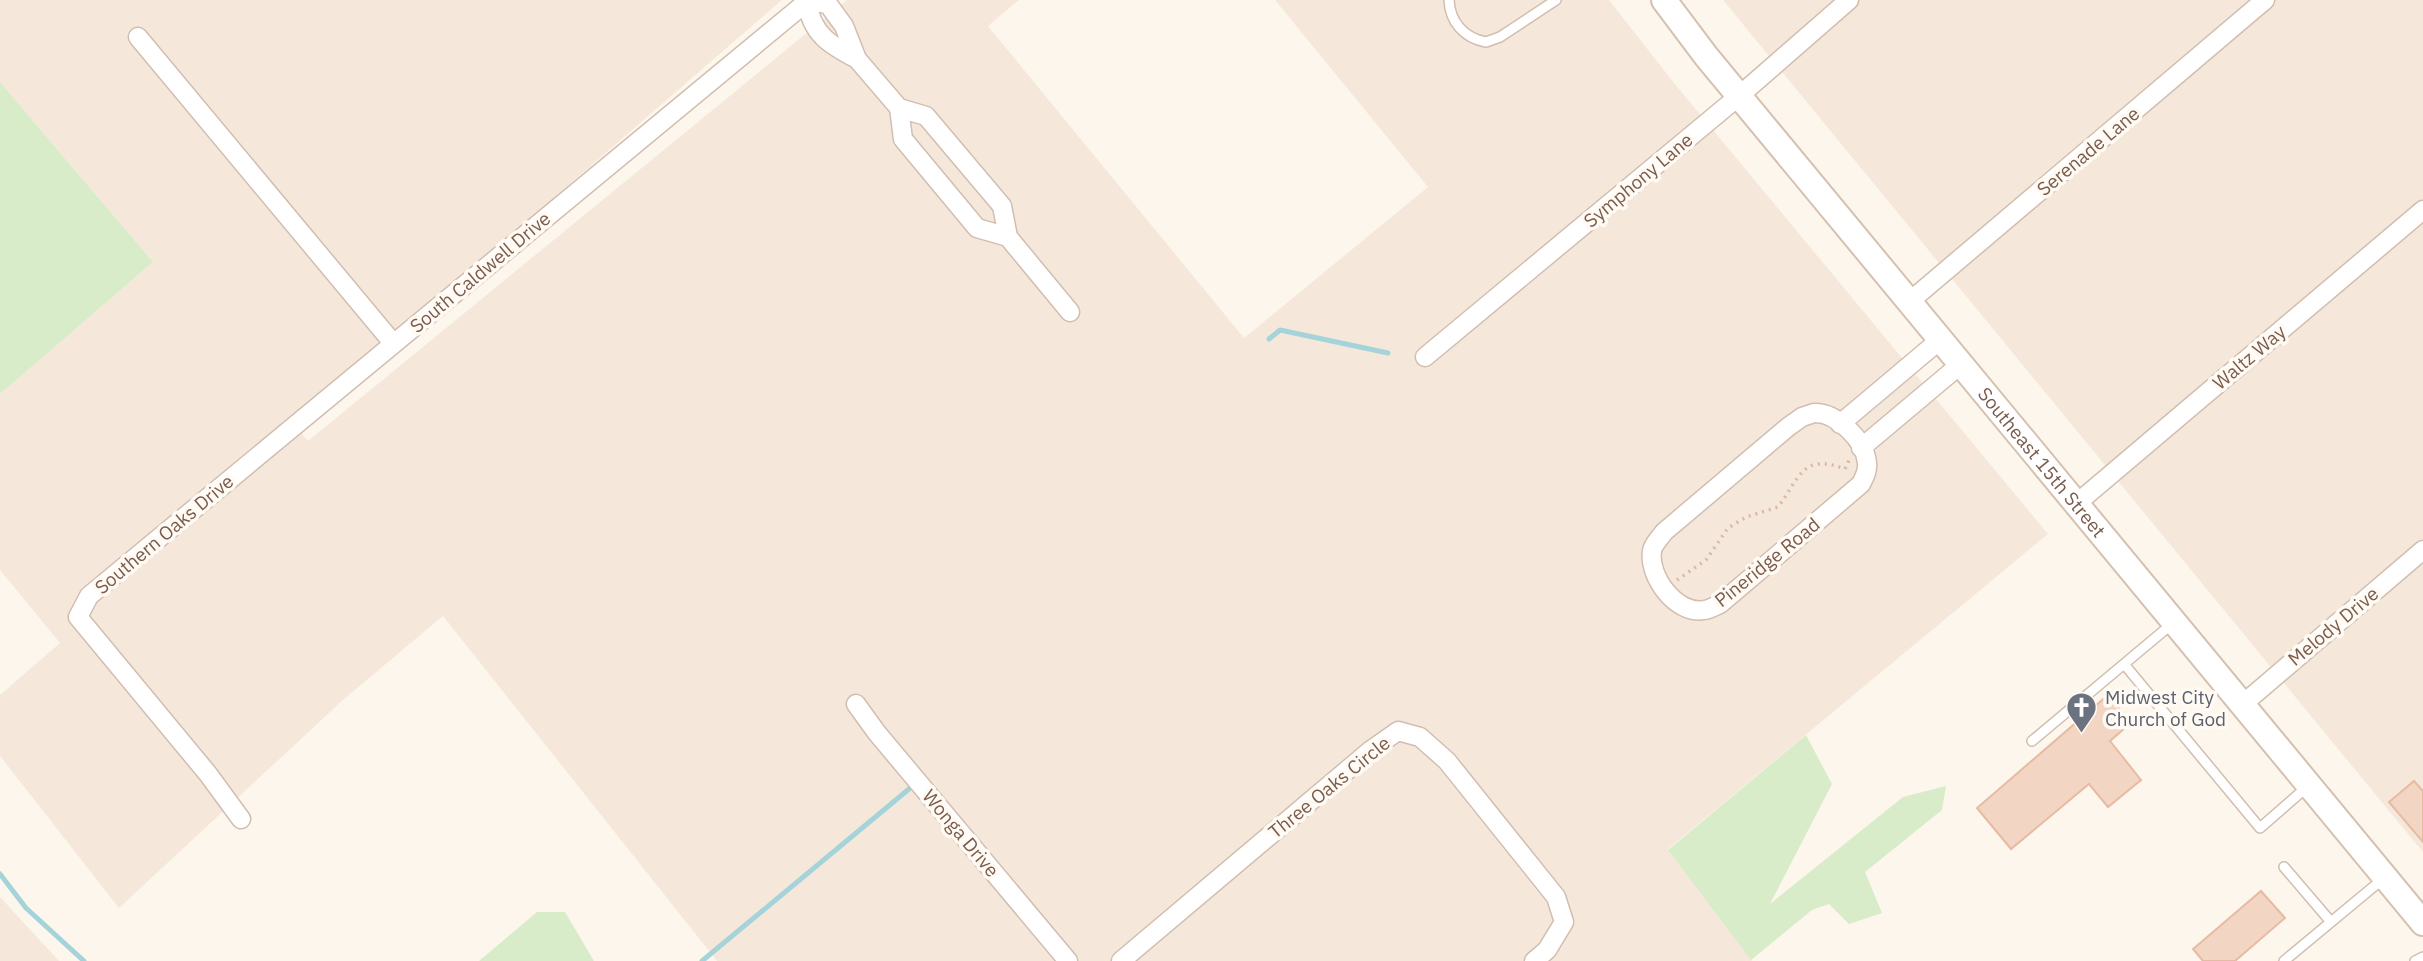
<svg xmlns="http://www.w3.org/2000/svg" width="2423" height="961" viewBox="0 0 2423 961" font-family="'IBM Plex Sans',sans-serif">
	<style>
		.residential { fill: #f5e8da }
		.green { fill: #d8ecc9 }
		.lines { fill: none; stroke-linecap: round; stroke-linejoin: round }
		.stream { stroke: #a5d3da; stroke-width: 5 }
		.building { fill: #f3d5c3; stroke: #e6bba3; stroke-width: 2 }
		.service-casing { stroke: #d1beb0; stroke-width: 12 }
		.minor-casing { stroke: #d1beb0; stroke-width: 21 }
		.secondary-casing { stroke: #d6c0b0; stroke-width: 28 }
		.path { stroke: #d9b8a5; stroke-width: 3.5; stroke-dasharray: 2 5; stroke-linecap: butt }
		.service { stroke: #fff; stroke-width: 9 }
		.minor { stroke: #fff; stroke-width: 18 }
		.secondary { stroke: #fff; stroke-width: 24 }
		.labels { text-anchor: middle; stroke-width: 7; stroke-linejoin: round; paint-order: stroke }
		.street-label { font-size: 19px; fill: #7a5c4d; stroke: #fffaf3 }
		.worship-label { font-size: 19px; fill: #5b616d; stroke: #fffaf3; text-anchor: start }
	</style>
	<rect width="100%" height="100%" fill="#fdf6ec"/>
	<!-- residential -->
	<path class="residential" d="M0 0H782L489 254 289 419 308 441 847 0H1019L988 26 1244 338 1428 187 1275 0H1609L1674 83 2048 534 1668 849 1752 961H717L443 616 344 699 119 908 0 756V695L60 643 0 570V394L153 262 0 82Z
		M1723 0H2423V852L2380 800Z
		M0 897 59 961H0Z"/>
	<!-- green -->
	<path class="green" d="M0 82 153 262 0 394Z
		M1806 735 1832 784 1770 904 1903 797 1946 786 1942 810 1865 872 1882 913 1849 924 1829 904 1812 910 1751 960 1668 850Z
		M537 912H565L594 961H479Z"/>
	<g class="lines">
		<!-- stream -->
		<path class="stream" d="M1269 339 1280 330 1388 353
			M0 874 26 908 84 961
			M702 961 909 789"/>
	</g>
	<!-- building -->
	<path class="building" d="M2108 695 2131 723 2110 741 2141 780 2108 807 2089 784 2011 849 1977 808Z
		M2414 781 2423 791V842L2389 802Z
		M2261 891 2285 918 2235 961H2203L2193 949Z"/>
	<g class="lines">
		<defs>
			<path id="service" d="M1449 0C1450 22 1464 38 1486 42L1500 37 1556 0
				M2124 664 2260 828 2308 786
				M2032 741 2173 623
				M2284 867 2331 922
				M2284 961 2384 878
				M2415 961 2423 957"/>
			<path id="minor" d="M138 37 393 343
				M857 59C830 45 811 34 807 1L828 4 844 26 857 59 899 108 926 116 1002 206 1008 237 1070 312
				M899 108 903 139 977 228 1008 237
				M1909 302 2265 0
				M1425 357 1739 96 1849 0
				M1814 413C1836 412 1865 440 1867 463 1868 471 1864 478 1861 484L1720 604C1715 606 1709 610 1704 610 1676 615 1648 576 1652 551 1653 544 1660 538 1664 532L1788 427 1802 417Z
				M1840 424 1941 339
				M1861 448 1961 364
				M2076 504 2423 210
				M856 704 877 733 1068 961
				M2243 704 2423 550
				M241 819 208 774 78 617 89 596 809 0
				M1121 961 1371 750 1398 731 1420 737 1447 761 1556 897 1564 922 1547 950 1534 961"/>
			<g id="secondary">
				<path id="s1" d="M1664 0 1706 56 2423 923"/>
			</g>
		</defs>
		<!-- service casing -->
		<use href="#service" class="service-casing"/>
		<!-- minor casing -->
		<use href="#minor" class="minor-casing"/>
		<!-- secondary casing -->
		<use href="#secondary" class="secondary-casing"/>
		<!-- path -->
		<path class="path" d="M1677 580 1706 560 1728 528 1746 517 1778 507C1799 480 1801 452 1845 469L1849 460"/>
		<!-- service -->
		<use href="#service" class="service"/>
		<!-- minor -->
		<use href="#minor" class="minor"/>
		<!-- secondary -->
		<use href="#secondary" class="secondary"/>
	</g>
	<!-- icons -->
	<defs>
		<symbol id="church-pin" viewBox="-11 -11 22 30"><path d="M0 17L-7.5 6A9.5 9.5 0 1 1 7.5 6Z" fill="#6b7280" stroke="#fffaf3"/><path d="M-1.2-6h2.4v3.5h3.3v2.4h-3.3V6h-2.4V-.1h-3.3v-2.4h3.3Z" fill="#fff"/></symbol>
	</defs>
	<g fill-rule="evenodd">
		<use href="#church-pin" x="2064" y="690" width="35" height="47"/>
	</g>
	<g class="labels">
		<!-- street labels -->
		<g class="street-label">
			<text transform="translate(2088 151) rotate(-40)" y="7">Serenade Lane</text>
			<text transform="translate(1638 180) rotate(-40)" y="7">Symphony Lane</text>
			<text transform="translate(480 272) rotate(-40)" y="7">South Caldwell Drive</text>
			<text transform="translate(2249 357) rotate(-40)" y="7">Waltz Way</text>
			<text dy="7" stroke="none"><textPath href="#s1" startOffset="597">Southeast 15th Street</textPath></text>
			<text transform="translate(164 534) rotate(-40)" y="7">Southern Oaks Drive</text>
			<text transform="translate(1767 562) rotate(-39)" y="7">Pineridge Road</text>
			<text transform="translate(2333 626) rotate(-40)" y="7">Melody Drive</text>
			<text transform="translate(1329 787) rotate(-39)" y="7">Three Oaks Circle</text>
			<text transform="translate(961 833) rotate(50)" y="7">Wonga Drive</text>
		</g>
		<!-- worship labels -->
		<g class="worship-label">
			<text x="2105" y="704">Midwest City<tspan x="2105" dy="22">Church of God</tspan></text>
		</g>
	</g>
</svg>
